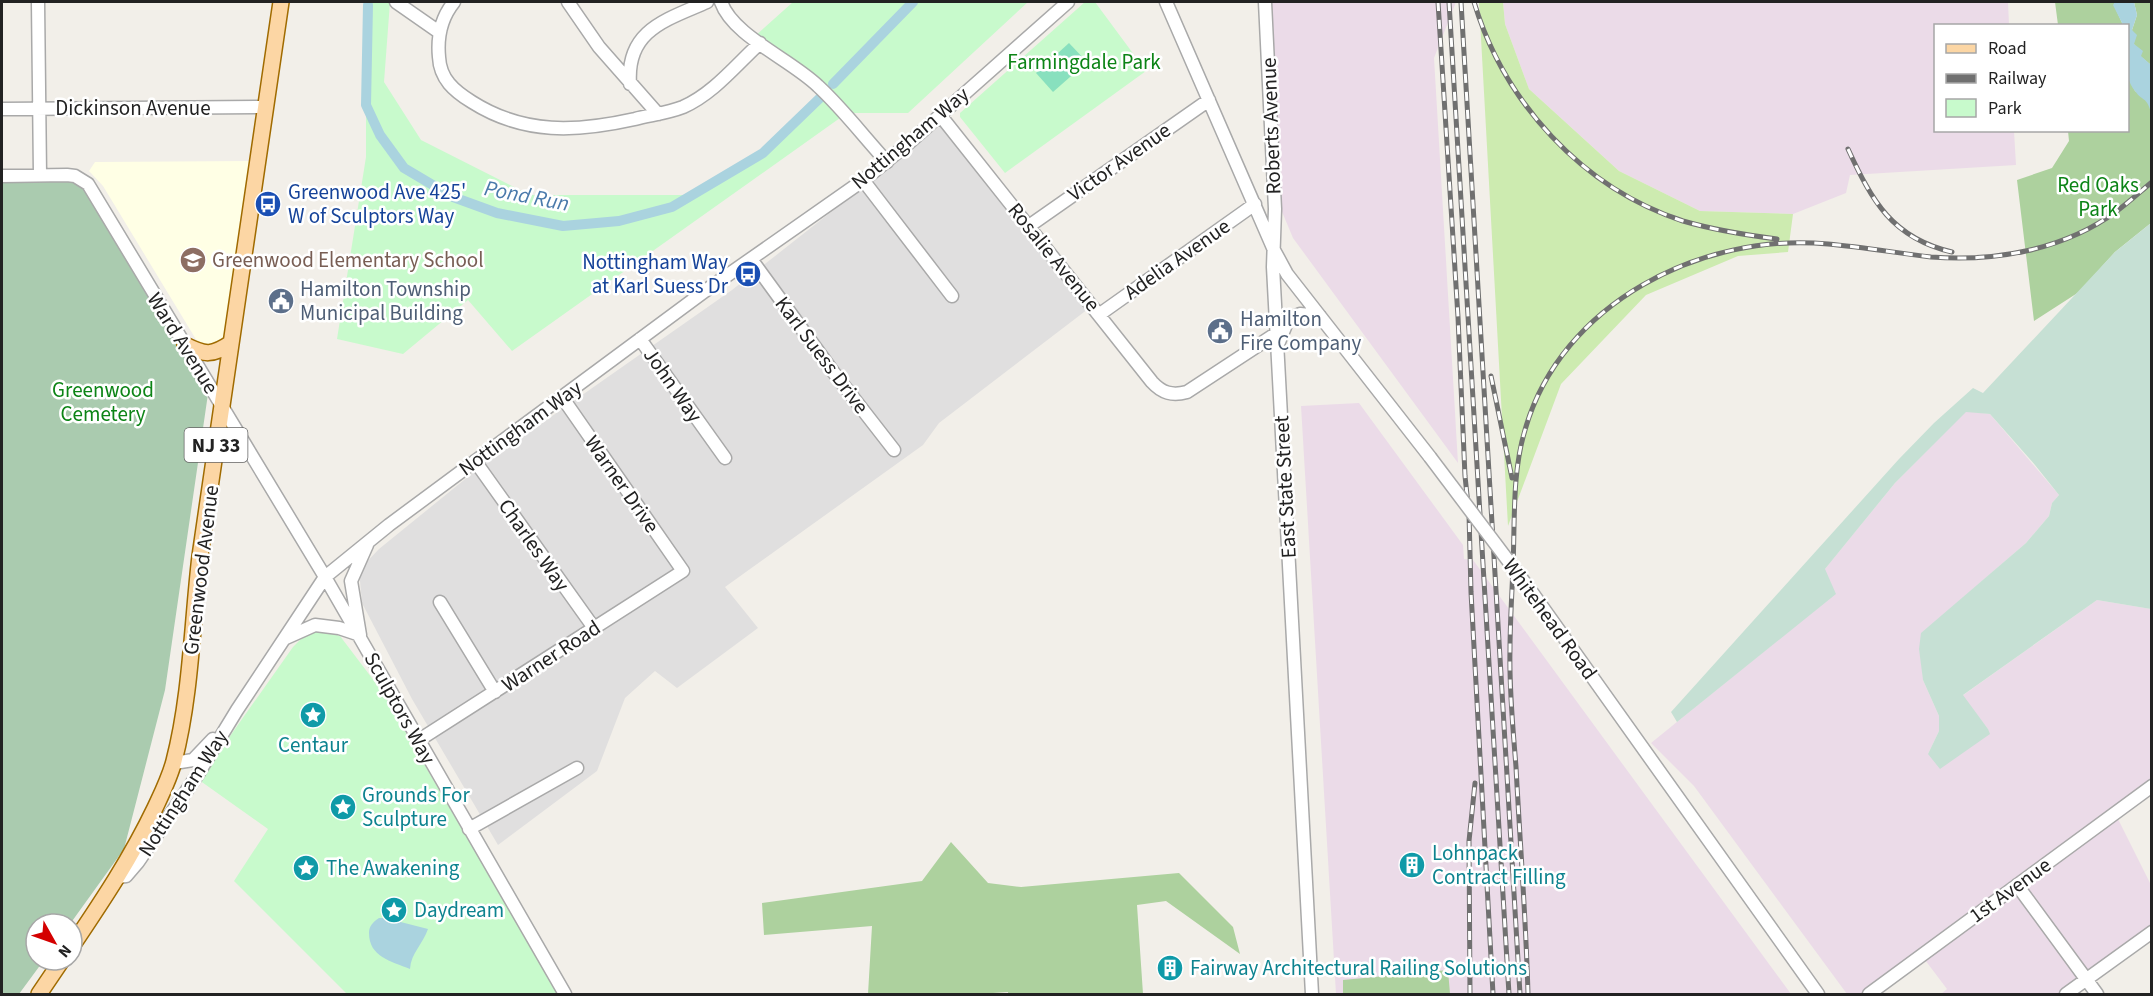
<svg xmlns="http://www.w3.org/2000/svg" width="2153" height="996" viewBox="0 0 2153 996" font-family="'Source Sans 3',sans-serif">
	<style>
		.residential { fill: #e0dfdf }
		.industrial { fill: #ebdbe8 }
		.education { fill: #ffffe5 }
		.grass { fill: #cdebb0 }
		.forest { fill: #add19e }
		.wetland { fill: #c6e0d4 }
		.cemetery { fill: #aacbaf }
		.park { fill: #c8facc }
		.pitch { fill: #88e0be }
		.water { fill: #aad3df }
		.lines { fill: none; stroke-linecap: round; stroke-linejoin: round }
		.canal { stroke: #aad3df; stroke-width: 10 }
		.minor-casing { stroke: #a9a9a9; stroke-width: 15 }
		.major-casing { stroke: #a06b00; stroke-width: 18 }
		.minor { stroke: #fff; stroke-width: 12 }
		.major { stroke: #fcd6a4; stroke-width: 15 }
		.rail-casing { stroke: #707070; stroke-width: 5 }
		.rail { stroke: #fff; stroke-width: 3; stroke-dasharray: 9; stroke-linecap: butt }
		.minor-bridge-casing { stroke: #a9a9a9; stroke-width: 15; stroke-linecap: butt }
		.minor-bridge { stroke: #fff; stroke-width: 12 }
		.labels { text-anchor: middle; stroke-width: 5; stroke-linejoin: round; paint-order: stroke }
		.shield { fill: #fff; stroke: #646464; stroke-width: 1.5 }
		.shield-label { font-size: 20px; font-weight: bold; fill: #222 }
		.park-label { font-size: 21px; fill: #0c8416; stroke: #fff }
		.street-label { font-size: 21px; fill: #222; stroke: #fff }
		.transit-label { font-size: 21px; fill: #164399; stroke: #fff; text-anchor: start }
		.education-label { font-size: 21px; fill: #785e54; stroke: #fff; text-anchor: start }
		.service-label { font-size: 21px; fill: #4e5e75; stroke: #fff; text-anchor: start }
		.culture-label { font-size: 21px; fill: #0d838f; stroke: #fff; text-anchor: start }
		.water-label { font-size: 22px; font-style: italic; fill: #4a7aab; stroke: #fff }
	</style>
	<rect width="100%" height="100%" fill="#f2efe9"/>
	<!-- residential -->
	<path class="residential" d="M940 126 1088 309 939 423 923 445 725 587 758 628 677 688 655 671 625 698 597 771 498 845 412 699 362 603 359 570 379 549 485 463 732 290Z"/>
	<!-- industrial -->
	<path class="industrial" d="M1266 2H1456L1434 58 1458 463 1293 238 1275 195Z
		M1503 2H2008L2009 25 1936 26V130L2014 131 2016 165 1850 175 1846 193 1793 214 1700 211 1619 171 1529 89 1505 24Z
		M1359 403 1463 545 1464 559 1473 560 1791 994H1336L1301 406Z
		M1966 411 1990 414 2059 495 2052 503 2049 516 2026 543 1921 634 1923 680 1939 716V731L1928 754 1988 729 1962 696 2097 600 2151 609V789L2116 815 2151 885V933L2068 994H1941L1947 989 1922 956 1870 994H1847L1694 786 1651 743 1835 594 1824 570 1895 483Z"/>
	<!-- education -->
	<path class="education" d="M252 161 224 341 221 346H200L103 186 89 171 95 162Z"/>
	<!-- grass -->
	<path class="grass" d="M1479 2H1503L1505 24 1529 89 1619 171 1700 211 1793 214 1788 252 1738 256 1646 295 1561 384 1508 526Z"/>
	<!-- forest -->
	<path class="forest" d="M2055 2H2115L2114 5 2123 25H2058Z
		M2134 2H2151V65L2140 56 2134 44 2132 30 2137 15Z
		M2128 76 2135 91 2148 100 2152 112 2151 223 2115 252 2079 292 2034 321 2017 180 2052 168 2069 141 2068 131 2128 130Z
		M951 842 988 883 1021 887 1179 873 1233 927 1240 954 1166 901 1137 905 1143 994H1008V992L978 994H868L872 926 764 935 762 903 922 881Z
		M1448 970 1450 994H1343V980Z"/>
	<!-- wetland -->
	<path class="wetland" d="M2151 223V609L2097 600 1963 695 1988 729 1990 734 1940 769 1928 754 1939 731V716L1923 680 1919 649 1921 633 2026 543 2049 516 2052 503 2059 495 2035 465 1990 414 1966 412 1895 483 1825 569 1836 594 1677 722 1671 712 1899 459 1934 423 1973 388 1983 393 2115 252Z"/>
	<!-- cemetery -->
	<path class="cemetery" d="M2 178H88L210 380 165 690 124 849 70 924H36V960H44L19 994H2Z"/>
	<!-- park -->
	<path class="park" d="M366 2H390L384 82 421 140 530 195H688L771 148 824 90 755 36 793 2H1028L908 113H847L512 351 468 300 403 354 337 339 366 157Z
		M1085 2H1095L1146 71 1005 173 960 117V113Z
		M315 632H326L340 636 381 690 558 994H347L234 881 268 829 199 780 293 647 301 639Z"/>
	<!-- pitch -->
	<path class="pitch" d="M1069 43 1087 62 1053 92 1036 73Z"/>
	<!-- water -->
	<path class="water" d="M2115 2H2134L2137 15 2132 30 2137 35 2134 44 2143 51 2141 56 2151 65V112C2146 96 2143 102 2135 91 2121 75 2128 44 2128 26L2123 25 2113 5Z
		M379 918H385L428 929C423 944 411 953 410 969 391 961 369 957 369 933 369 926 373 922 379 918Z"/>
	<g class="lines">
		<!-- canal -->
		<path class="canal" d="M368 5 366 105 380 135 404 168 453 197 497 213 563 226 619 221 672 207 763 153 821 97
			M833 84 913 2"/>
		<defs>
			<path id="minor" d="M38 2 40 175
				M396 2 439 32
				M454 2C441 18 437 36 439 57 440 79 454 91 472 102 524 135 577 132 635 119 650 115 668 113 683 107 713 94 736 65 760 43
				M568 2 599 47 658 114
				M721 2C733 36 790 59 818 86 843 109 864 137 887 162
				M1166 2 1274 250 1287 274 1430 457
				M1265 2 1275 209 1273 267 1312 994
				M630 84C626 30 666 20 707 2
				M2 109 265 107
				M940 115 1152 382C1162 393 1172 396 1187 392L1277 333
				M2 176 67 175 75 176 88 184 325 577 565 994
				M863 180 952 296
				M1029 226 1209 100
				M751 259 831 369 894 450
				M1100 314 1255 204
				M640 339 725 458
				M1279 342 1288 320 1300 314 1320 316
				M475 461 594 628
				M1531 591 1818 994
				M440 602 495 692
				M286 638 315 625 339 628 360 635 351 581 367 545
				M419 740 683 571 562 397
				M174 763 193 760 213 739
				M469 829 577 768
				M118 877 126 876 138 862 198 774 237 710 325 577 389 525 705 291 865 179 910 142 1068 2
				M2017 885 2097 994
				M1869 994 2152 786
				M2066 994 2152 932"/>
			<path id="major" d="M185 345C205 355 212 356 231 343
				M72 946C103 900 131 858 155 808 162 793 170 777 174 761 191 695 192 624 200 556L281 2
				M39 994 62 960"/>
		</defs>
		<!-- minor casing -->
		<use href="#minor" class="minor-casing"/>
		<!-- major casing -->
		<use href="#major" class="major-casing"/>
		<!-- minor -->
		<use href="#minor" class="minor"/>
		<!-- major -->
		<use href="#major" class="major"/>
		<defs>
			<path id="rail" d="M1438 2 1458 317 1465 476 1469 514 1471 592 1493 994
				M1449 2 1509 994
				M1461 2 1520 994
				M1474 2C1504 102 1582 188 1683 221 1714 230 1746 235 1777 239
				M1848 149C1872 201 1892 238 1952 252
				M1491 376 1512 478
				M1470 994 1469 841 1475 783
				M1528 994C1526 919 1520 843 1516 767 1513 728 1509 689 1510 650 1510 622 1512 594 1513 566 1515 521 1512 473 1525 430 1561 303 1702 232 1828 244 1862 247 1897 253 1931 257 1995 262 2064 250 2117 211 2129 202 2140 192 2152 182"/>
		</defs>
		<!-- rail casing -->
		<use href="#rail" class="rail-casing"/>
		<!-- rail -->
		<use href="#rail" class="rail"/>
		<defs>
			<path id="minor-bridge" d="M1430 457 1531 591"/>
		</defs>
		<!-- minor-bridge casing -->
		<use href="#minor-bridge" class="minor-bridge-casing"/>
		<!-- minor-bridge -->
		<use href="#minor-bridge" class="minor-bridge"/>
	</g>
	<!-- icons -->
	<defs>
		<symbol id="bus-disc" viewBox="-11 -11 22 22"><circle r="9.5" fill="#1a4fb4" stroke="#fff"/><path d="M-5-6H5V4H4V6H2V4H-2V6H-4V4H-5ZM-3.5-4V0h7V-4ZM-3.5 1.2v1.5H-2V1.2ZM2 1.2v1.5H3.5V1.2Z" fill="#fff"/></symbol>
		<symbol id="school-disc" viewBox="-11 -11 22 22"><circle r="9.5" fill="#8d6e63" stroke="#fff"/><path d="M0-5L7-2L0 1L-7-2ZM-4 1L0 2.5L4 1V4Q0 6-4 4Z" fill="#fff"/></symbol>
		<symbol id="civic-disc" viewBox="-11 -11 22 22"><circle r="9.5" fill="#5c6f8a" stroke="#fff"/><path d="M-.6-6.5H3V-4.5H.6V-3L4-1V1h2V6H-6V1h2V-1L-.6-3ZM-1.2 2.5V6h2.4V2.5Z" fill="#fff"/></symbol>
		<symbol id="sight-disc" viewBox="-11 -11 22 22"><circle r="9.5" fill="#0f9aa8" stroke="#fff"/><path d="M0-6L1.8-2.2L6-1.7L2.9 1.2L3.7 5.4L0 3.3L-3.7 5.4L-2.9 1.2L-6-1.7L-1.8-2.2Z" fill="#fff"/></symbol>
		<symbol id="building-disc" viewBox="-11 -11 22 22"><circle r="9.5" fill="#0f9aa8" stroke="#fff"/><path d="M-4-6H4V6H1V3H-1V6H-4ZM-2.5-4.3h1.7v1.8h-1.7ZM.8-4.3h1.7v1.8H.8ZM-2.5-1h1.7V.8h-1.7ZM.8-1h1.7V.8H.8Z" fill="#fff"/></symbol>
	</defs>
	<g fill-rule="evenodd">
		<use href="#bus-disc" x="253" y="189" width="30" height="30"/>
		<use href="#school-disc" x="178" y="245" width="30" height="30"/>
		<use href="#bus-disc" x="733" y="259" width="30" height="30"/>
		<use href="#civic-disc" x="266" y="286" width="30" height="30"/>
		<use href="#civic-disc" x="1205" y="316" width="30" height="30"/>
		<use href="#sight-disc" x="298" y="700" width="30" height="30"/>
		<use href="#sight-disc" x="328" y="792" width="30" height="30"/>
		<use href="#building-disc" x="1397" y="850" width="30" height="30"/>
		<use href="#sight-disc" x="291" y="853" width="30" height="30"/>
		<use href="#sight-disc" x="379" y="895" width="30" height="30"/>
		<use href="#building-disc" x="1155" y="953" width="30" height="30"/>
	</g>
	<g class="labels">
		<!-- shield labels -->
		<rect class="shield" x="184.5" y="428" width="63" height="34" rx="4.5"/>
		<g class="shield-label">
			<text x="216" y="452">NJ 33</text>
		</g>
		<!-- park labels -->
		<g class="park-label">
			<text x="1084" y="69">Farmingdale Park</text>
			<text x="2098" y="192">Red Oaks<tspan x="2098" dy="24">Park</tspan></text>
			<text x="103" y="397">Greenwood<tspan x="103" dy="24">Cemetery</tspan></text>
		</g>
		<!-- street labels -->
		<g class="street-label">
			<text x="133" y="115">Dickinson Avenue</text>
			<text transform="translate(1271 126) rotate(-92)" y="7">Roberts Avenue</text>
			<text transform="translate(910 138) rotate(-40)" y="7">Nottingham Way</text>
			<text transform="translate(1119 162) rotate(-35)" y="7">Victor Avenue</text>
			<text transform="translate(1054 257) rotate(51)" y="7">Rosalie Avenue</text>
			<text transform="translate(1177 259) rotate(-35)" y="7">Adelia Avenue</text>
			<text transform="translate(183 343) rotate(58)" y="7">Ward Avenue</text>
			<text transform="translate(822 355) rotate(53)" y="7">Karl Suess Drive</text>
			<text transform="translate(673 385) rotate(55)" y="7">John Way</text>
			<text transform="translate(520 428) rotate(-36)" y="7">Nottingham Way</text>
			<text transform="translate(622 484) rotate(55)" y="7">Warner Drive</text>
			<text transform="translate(1285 487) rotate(-93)" y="7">East State Street</text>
			<text transform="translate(534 545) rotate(55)" y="7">Charles Way</text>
			<text transform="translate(201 570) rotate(-83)" y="7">Greenwood Avenue</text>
			<text transform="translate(1550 619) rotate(54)" y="7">Whitehead Road</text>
			<text transform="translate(551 656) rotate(-33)" y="7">Warner Road</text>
			<text transform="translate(400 708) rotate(61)" y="7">Sculptors Way</text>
			<text transform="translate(183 793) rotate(-57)" y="7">Nottingham Way</text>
			<text transform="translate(2010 890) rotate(-36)" y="7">1st Avenue</text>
		</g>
		<!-- transit labels -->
		<g class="transit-label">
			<text x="288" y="199">Greenwood Ave 425'<tspan x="288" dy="24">W of Sculptors Way</tspan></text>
			<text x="728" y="269" text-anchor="end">Nottingham Way<tspan x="728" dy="24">at Karl Suess Dr</tspan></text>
		</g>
		<!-- education labels -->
		<g class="education-label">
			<text x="212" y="267">Greenwood Elementary School</text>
		</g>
		<!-- service labels -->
		<g class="service-label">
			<text x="300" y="296">Hamilton Township<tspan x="300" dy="24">Municipal Building</tspan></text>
			<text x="1240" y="326">Hamilton<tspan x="1240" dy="24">Fire Company</tspan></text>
		</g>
		<!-- culture labels -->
		<g class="culture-label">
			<text x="313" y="752" text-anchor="middle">Centaur</text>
			<text x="362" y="802">Grounds For<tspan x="362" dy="24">Sculpture</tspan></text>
			<text x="1432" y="860">Lohnpack<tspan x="1432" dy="24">Contract Filling</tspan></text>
			<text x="326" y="875">The Awakening</text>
			<text x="414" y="917">Daydream</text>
			<text x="1190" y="975">Fairway Architectural Railing Solutions</text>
		</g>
		<!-- water labels -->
		<g class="water-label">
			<text transform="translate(527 195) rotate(11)" y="8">Pond Run</text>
		</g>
	</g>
	<!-- border -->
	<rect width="2153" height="996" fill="none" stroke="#222222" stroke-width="6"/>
	<!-- legend -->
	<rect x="1934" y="24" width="195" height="108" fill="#ffffff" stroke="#a7a7a7" stroke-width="1.5"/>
	<rect x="1946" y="44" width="30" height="9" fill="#fcd6a4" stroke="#a7a7a7" stroke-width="1.5"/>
	<text x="1988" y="54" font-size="18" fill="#222222">Road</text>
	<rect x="1946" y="74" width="30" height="9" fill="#707070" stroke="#a7a7a7" stroke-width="1.5"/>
	<text x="1988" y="84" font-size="18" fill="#222222">Railway</text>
	<rect x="1946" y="99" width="30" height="18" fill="#c8facc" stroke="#a7a7a7" stroke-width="1.5"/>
	<text x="1988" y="114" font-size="18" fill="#222222">Park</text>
	<!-- north arrow -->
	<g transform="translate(54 942) rotate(130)"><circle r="28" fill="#ffffff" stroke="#a7a7a7" stroke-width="1.5"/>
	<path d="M0-4.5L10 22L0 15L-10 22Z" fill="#d40000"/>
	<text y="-9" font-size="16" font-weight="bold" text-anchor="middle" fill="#222222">N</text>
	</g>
</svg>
